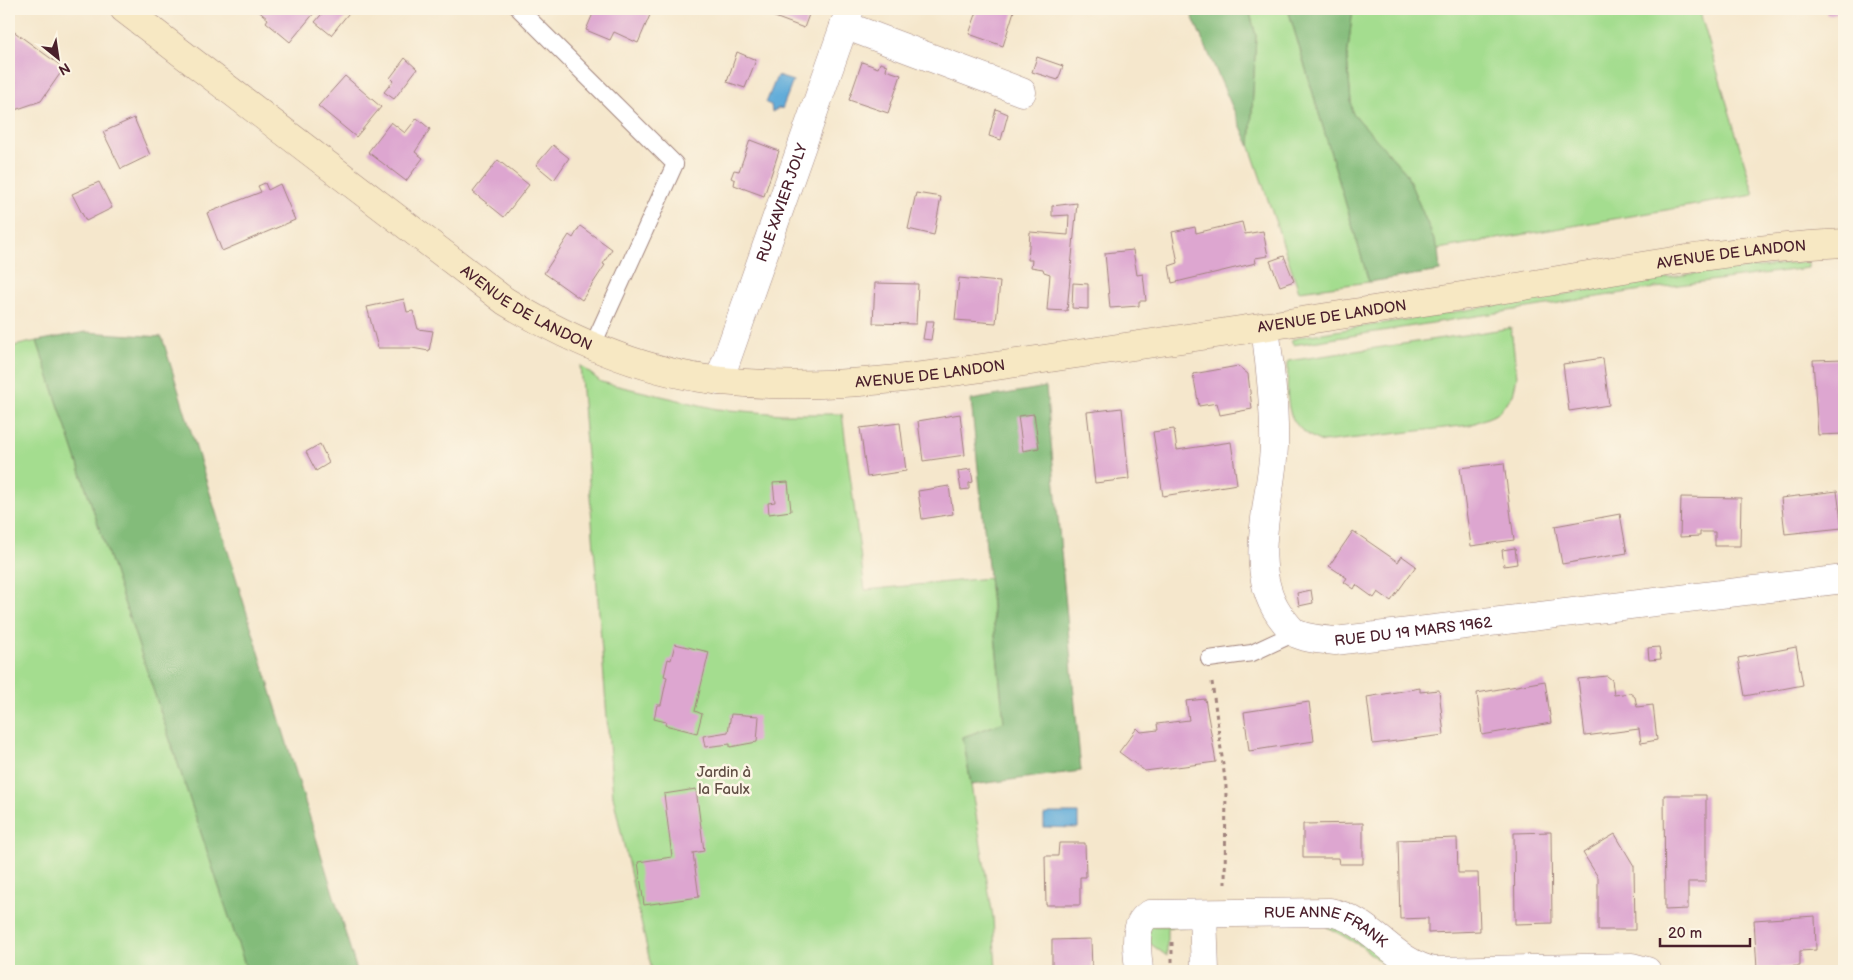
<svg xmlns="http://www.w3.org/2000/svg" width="1853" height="980" viewBox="0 0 1853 980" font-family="'Balsamiq Sans',sans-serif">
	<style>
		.green { fill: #a4dd8f; stroke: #777e5d }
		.forest { fill: #83bc7a; stroke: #666e52 }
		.water { fill: #60acd9; stroke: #556682 }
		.building { fill: #dda6d0 }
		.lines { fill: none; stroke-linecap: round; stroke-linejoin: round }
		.lane-casing { stroke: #a0837c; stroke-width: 18 }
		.street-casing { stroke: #a0837c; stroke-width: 29 }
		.secondary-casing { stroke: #a0837c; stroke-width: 29 }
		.path { stroke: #a0837c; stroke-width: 3; stroke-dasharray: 4 4; stroke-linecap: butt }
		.lane { stroke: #fff; stroke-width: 16 }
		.street { stroke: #fff; stroke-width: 28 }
		.secondary { stroke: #f7e8c3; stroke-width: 28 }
		.labels { text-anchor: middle; stroke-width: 5; stroke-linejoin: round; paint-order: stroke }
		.street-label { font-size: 15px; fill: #4a1f2b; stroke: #fcf5e5 }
		.park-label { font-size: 15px; fill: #604e44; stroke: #fcf5e5 }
	</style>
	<rect width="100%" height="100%" fill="#fcf5e5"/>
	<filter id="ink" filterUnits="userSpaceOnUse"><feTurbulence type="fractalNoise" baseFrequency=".02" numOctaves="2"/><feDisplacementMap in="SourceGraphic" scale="10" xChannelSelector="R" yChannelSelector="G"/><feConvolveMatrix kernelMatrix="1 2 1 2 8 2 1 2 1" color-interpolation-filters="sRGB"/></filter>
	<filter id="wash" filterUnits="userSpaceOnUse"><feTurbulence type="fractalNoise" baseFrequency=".0096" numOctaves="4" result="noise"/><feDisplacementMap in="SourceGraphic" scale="20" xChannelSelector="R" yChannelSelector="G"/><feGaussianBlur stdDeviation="1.12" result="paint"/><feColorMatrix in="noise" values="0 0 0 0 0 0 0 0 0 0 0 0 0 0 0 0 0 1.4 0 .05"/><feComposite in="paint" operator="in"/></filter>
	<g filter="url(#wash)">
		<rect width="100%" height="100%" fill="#f5e7cc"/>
		<!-- green -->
		<path class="green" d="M1249 9H1288L1369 282 1299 291 1250 147 1256 36Z
			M1353 9H1699L1754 195 1438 249 1406 173 1352 112 1347 58Z
			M1808 262V268L1648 289 1293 345 1291 340 1304 336 1690 274Z
			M1511 328 1517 377 1513 395 1497 414 1470 425 1322 442C1280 425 1288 398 1288 361Z
			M37 341 247 971H9V347Z
			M580 365 601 382 717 409 782 414H842L865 590 989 578 1004 722 963 737 993 917 996 971H652L613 796Z
			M1326 923 1339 925 1403 971H1391L1361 946 1327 927Z
			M1149 926H1193L1167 928V956L1148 942Z"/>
		<!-- forest -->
		<path class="forest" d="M1189 9H1249L1256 36 1250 147Z
			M1288 9H1353L1347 58 1352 112 1406 173 1438 249 1440 271 1369 282Z
			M86 332 162 337 357 971H247L37 341Z
			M1046 387 1081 771 971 785 963 737 1004 722 971 400Z"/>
		<!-- water -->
		<path class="water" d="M777 76 793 81 782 109 779 108 772 112 771 105 766 103Z
			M1050 813H1078V828L1044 827V815Z"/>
		<g id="blocks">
			<!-- building -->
			<path class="building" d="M256 9H310L315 12 290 42 266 22 268 19Z
				M326 9H352L331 35 315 22Z
				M595 9H634L650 15 638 43 614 32 610 40 586 30Z
				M775 9H811L804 28 772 16Z
				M978 9 1014 11 1003 46 969 34Z
				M1825 9H1844V11L1827 15Z
				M9 28 64 68 41 101 9 112Z
				M737 52 756 60 745 88 727 82Z
				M1037 57 1063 66 1058 80 1032 72Z
				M405 58 417 69 394 99 384 92 393 81 390 78Z
				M862 62 878 68 880 63 887 65 886 70 901 75 888 113 849 100Z
				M345 76 381 107 356 137 318 106Z
				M996 109 1008 114 1001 140 989 136Z
				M134 118 150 155 121 169 103 132Z
				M417 118 430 129 415 152 423 158 406 181 368 152 391 122 405 133Z
				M750 140 779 151 764 196 734 185 735 180 731 178 734 170 739 171Z
				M553 145 569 158 554 180 536 165Z
				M498 160 529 185 504 217 473 192Z
				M99 182 112 208 86 221 72 194Z
				M265 183 268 190 280 184 295 220 222 251 207 213 261 192 258 186Z
				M916 193 941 197 934 235 908 229Z
				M1077 203 1067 311 1047 310 1050 274 1044 272 1043 269 1031 267 1032 260H1028L1030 232 1068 235 1069 215 1052 216V206Z
				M1242 222 1245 234 1263 231 1268 256 1255 258 1256 263 1172 283 1169 266 1178 263 1172 232 1195 227 1196 233Z
				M580 226 612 249 603 264 605 265 582 300 544 273 569 235 573 238Z
				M1133 250 1137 275 1143 274 1146 301H1139V306L1110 308 1105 253Z
				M1284 256 1294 281 1280 286 1270 261Z
				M959 278 1000 282 996 323 955 320Z
				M875 283 918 284 916 324 873 323Z
				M1073 283 1088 284V309L1072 308Z
				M404 299 407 312 413 311 418 329 433 331 429 351 412 348H378L367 307Z
				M926 321H934L931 340 923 339Z
				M1603 358 1609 405 1569 411 1563 364Z
				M1844 359V434L1818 435 1813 360Z
				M1238 366 1248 374 1252 409 1220 415 1217 403 1199 406 1193 374Z
				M1122 408 1129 479 1095 483 1087 412Z
				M960 414 965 455 923 461 918 421Z
				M1034 414 1039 448 1023 451 1018 416Z
				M900 423 906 471 867 477 860 428Z
				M1174 429 1177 450 1231 442 1237 484 1163 496 1153 432Z
				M320 444 329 463 316 471 306 452Z
				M1504 463 1514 540 1471 546 1460 468Z
				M971 469 973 482 969 483V489L961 490 958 471Z
				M788 482 791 511 769 514 768 503 775 502 773 483Z
				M949 486 953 514 922 519 918 491Z
				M1837 491 1842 528 1785 534 1781 498Z
				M1681 497 1741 498 1740 546H1715V532H1700V536L1680 537Z
				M1620 514 1627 553 1562 564 1555 526Z
				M1353 531 1398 562 1402 556 1416 566 1391 601 1378 592 1374 598 1356 585 1354 589 1344 582 1347 578 1329 566Z
				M1515 548 1517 564 1504 566 1502 550Z
				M1311 590 1313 603 1299 606 1297 593Z
				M675 644 709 652 695 711 702 714 697 733 665 725 666 722 654 719 657 705H661L667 677 664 676 668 659 671 660Z
				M1659 647 1661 659 1649 660 1648 648Z
				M1796 647 1803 685 1745 696 1738 658Z
				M1607 676 1612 680 1614 695 1630 693 1635 697 1637 707 1653 705 1657 740 1641 743 1639 729 1585 736 1578 679Z
				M1545 681 1551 723 1482 735 1477 693Z
				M1420 688V692L1439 690 1444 735 1373 744 1367 697Z
				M1205 699 1216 762 1145 771 1119 752 1137 728 1141 732 1158 730 1157 724 1189 720 1186 701Z
				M1309 702 1314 741 1249 751 1244 712Z
				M731 714 759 716 757 742 730 747V744L705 747 703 736 728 732Z
				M696 789 704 851 693 853 699 897 644 905 638 862 672 857 664 794Z
				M1664 795H1706V882H1688V909L1665 910Z
				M1363 823V864H1339L1338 858H1303V824Z
				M1551 832 1552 923 1515 924 1514 833Z
				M1615 834 1634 866 1635 930H1598V877L1583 853Z
				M1457 838 1458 873H1478L1480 931 1428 933V918L1400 919 1398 840Z
				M1059 843H1085L1086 877H1080V905H1046L1045 856H1058Z
				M1815 916 1816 950 1800 951V966L1757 969 1754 920Z
				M1091 939 1092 971H1052V940Z"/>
		</g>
	</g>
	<g filter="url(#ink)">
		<use href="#blocks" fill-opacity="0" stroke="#a0837c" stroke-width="1"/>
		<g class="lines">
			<defs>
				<path id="lane" d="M519 9 675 164 592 347
					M1209 659 1252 653 1295 633"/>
				<g id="street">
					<path d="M844 25 1022 92"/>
					<path id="s1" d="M1265 328C1270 366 1275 407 1274 446 1272 499 1246 566 1279 614 1284 621 1290 630 1297 634 1309 639 1322 640 1335 641L1844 579"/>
					<path id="s2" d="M719 381 850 9"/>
					<path d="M1203 914 1205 971"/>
					<path id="s3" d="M1139 971C1138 953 1131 923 1150 914L1330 912C1372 920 1393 963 1434 971L1632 967 1647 971"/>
				</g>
				<g id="secondary">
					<path id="s4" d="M124 9 505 301C571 341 644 373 722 381 839 393 955 372 1070 355 1217 334 1364 312 1511 288 1621 270 1732 248 1844 243"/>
				</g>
			</defs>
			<!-- lane casing -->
			<use href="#lane" class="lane-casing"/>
			<!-- street casing -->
			<use href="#street" class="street-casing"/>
			<!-- secondary casing -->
			<use href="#secondary" class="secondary-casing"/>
			<!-- path -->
			<path class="path" d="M1212 682 1226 787 1225 884
				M1172 942V971"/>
			<!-- lane -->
			<use href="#lane" class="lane"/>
			<!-- street -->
			<use href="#street" class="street"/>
			<!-- secondary -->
			<use href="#secondary" class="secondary"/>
		</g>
	</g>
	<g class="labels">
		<!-- street labels -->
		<g class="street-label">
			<text dy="5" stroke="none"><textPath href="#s2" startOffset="189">RUE XAVIER JOLY</textPath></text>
			<text dy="5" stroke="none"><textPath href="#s4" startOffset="1732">AVENUE DE LANDON</textPath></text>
			<text dy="5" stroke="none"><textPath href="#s4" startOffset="502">AVENUE DE LANDON</textPath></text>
			<text dy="5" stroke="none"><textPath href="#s4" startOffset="1328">AVENUE DE LANDON</textPath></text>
			<text dy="5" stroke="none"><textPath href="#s4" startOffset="922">AVENUE DE LANDON</textPath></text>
			<text dy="5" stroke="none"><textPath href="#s1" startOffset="435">RUE DU 19 MARS 1962</textPath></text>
			<text dy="5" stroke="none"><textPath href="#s3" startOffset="241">RUE ANNE FRANK</textPath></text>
		</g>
		<!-- park labels -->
		<g class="park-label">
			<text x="724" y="777">Jardin à<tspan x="724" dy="17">la Faulx</tspan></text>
		</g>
	</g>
	<!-- margin -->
	<rect width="1853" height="980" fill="none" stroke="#fcf5e5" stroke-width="30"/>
	<!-- north arrow -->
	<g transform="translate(58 58) rotate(150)" stroke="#fcf5e5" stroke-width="4" paint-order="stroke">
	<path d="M0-4L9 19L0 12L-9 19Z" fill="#4a1f2b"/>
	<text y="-8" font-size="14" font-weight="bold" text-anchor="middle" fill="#4a1f2b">N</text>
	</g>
	<!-- scale -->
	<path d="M1660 938v8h90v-8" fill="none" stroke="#4a1f2b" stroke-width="2.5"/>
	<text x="1668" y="938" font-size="15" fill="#4a1f2b" stroke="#fcf5e5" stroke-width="4" paint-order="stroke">20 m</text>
</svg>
